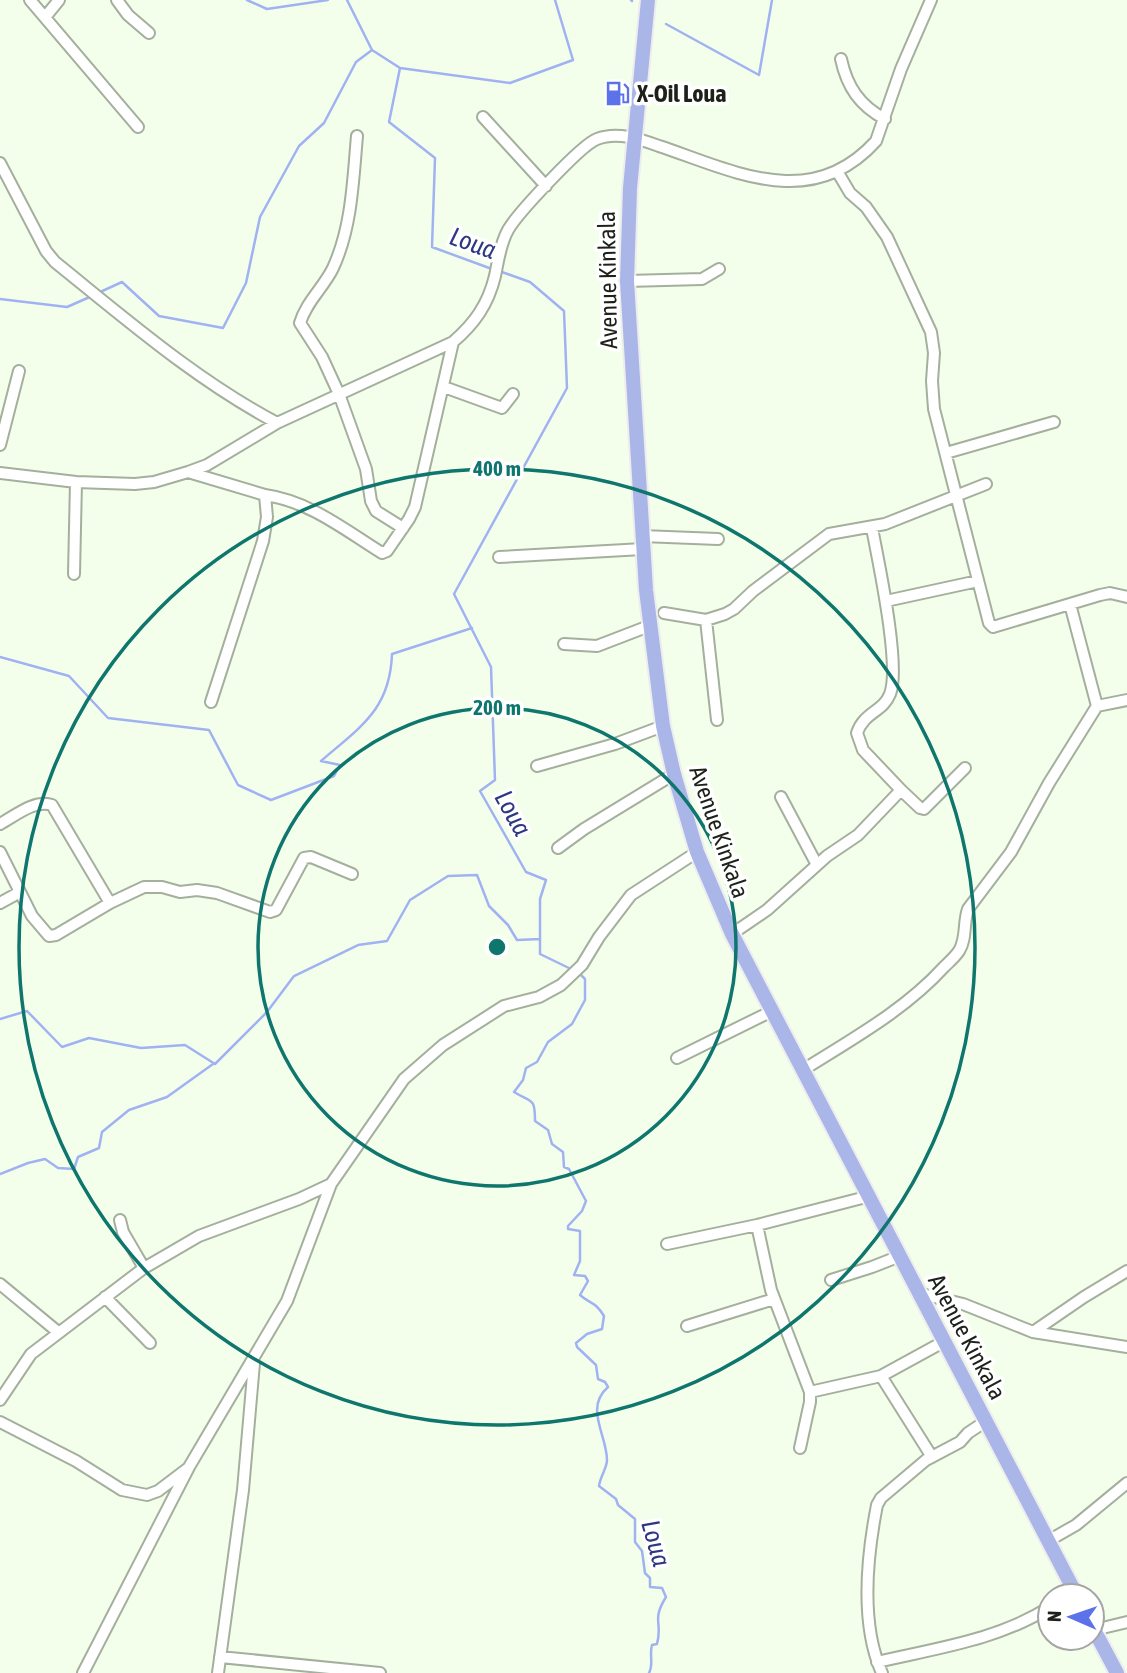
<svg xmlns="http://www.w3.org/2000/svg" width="1127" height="1673" viewBox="0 0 1127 1673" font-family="'Asap Condensed',sans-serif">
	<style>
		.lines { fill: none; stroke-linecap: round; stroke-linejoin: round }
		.stream { stroke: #a0b2f2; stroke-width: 2.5 }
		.minor-casing { stroke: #a5af9d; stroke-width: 14 }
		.major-casing { stroke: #ededed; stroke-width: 18 }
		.minor { stroke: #fff; stroke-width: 10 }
		.major { stroke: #aab6e8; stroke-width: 14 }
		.ring { fill: none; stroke: #0f766e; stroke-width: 3.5 }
		.labels { text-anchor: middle; stroke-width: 7; stroke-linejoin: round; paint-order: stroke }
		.poi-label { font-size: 24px; font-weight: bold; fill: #1d211a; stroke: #fff; text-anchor: start }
		.street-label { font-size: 24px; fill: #1d211a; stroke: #fff }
		.water-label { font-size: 26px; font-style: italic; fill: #2c3883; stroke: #fff }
		.centre { fill: #0f766e; stroke: #fff; stroke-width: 3.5 }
		.ring-label { font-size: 21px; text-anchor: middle; font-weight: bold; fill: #0f766e; stroke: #fff; stroke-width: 7; stroke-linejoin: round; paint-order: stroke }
	</style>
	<rect width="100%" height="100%" fill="#f4ffeb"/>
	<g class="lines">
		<!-- stream -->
		<path class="stream" d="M247 0 267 9 328 0
			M347 0 372 50
			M631 0 632 1
			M666 24 759 75 772 0
			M492 269 432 247 435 158 389 122 400 68 510 83 573 60 555 0
			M499 271 530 282 564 311 567 388 454 594 491 667 495 780 480 791 526 872 546 880 540 899V954L573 970
			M98 293 122 282 159 316 223 328 246 283 260 217 299 146 324 123 356 62 372 50 400 68
			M0 299 67 307 92 296
			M0 657 69 676 108 718 209 730 238 785 271 800 334 776 340 765 321 761C360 727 390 710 392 654L472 628
			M579 973 585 979V1000L572 1024 548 1042 537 1062 526 1068 523 1080 514 1092C532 1103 535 1097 535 1121L548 1130 552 1144 563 1152 564 1167 569 1169 586 1201 582 1211 568 1226V1229L580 1231V1261L574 1275 585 1276 588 1281 580 1295C590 1304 595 1301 604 1316L602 1329 587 1334 576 1343 577 1347 596 1365 598 1379 605 1382 608 1387C584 1408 607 1435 607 1460 607 1468 600 1477 599 1486L616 1499 618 1505 635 1519V1542L642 1551 645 1573 650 1578V1587L662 1588 666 1597C651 1621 663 1622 657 1644L652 1645C649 1655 654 1664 649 1673
			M0 1019 27 1011 62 1047 89 1038 141 1048 185 1045 215 1064 267 1012 294 976 358 945 387 941 410 900 448 876 477 875 489 906 508 925 517 940 540 939
			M0 1174 28 1163 45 1159 58 1168 74 1169 78 1157 99 1148 102 1132 129 1110 167 1097 213 1064"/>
		<defs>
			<path id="minor" d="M30 0 138 127
				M117 0 128 15 149 33
				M46 16 59 0
				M841 59C847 87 860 106 885 119
				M483 117 546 186
				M357 136C353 180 352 227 333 268 324 287 306 302 300 323L322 357 339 394 366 469 371 501 376 511 403 528
				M0 163 46 251 55 262C127 320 196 380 277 423
				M837 171 850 193 866 207 887 237 931 332 934 353 932 381 934 409 989 623 993 627 1100 595 1110 593 1127 597
				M627 281 702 279 719 269
				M444 387 502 408 513 394
				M0 445 19 371
				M946 453 1054 422
				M188 472 265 495 267 517 263 541 211 702
				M0 473 76 482 135 484 154 482 188 472 207 465 277 423 453 342C474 324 488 305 495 276 498 262 500 244 508 230 517 214 581 145 597 139 617 131 640 139 659 146 734 171 811 213 876 141L901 69 931 0
				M265 495C309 501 345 530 382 553L387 551 409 519 415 507 453 342
				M642 536 718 539
				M499 557 643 549
				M74 574 76 482
				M886 601 978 581
				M664 613 706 620 725 614 734 609 753 591 829 534 885 524 986 484
				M706 620 717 720
				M564 644 597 646 649 626
				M1097 706 1127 700
				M537 766 615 744 663 726
				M901 790 920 808 924 809 965 768
				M781 797 817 865
				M0 824C15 816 35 799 52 805L110 903
				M558 848 584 829 674 774
				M0 852 32 916 49 936 56 935 110 903 144 887H162L180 892 197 890 217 893 270 912 276 910 304 858 311 857 352 874
				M0 903 20 892
				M732 934 767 910 827 856 858 835 901 790 863 750 857 733C864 712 883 712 890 694 901 666 878 560 872 528
				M677 1058 772 1011
				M803 1070C852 1039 905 1010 944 967 949 962 955 957 959 951 967 938 963 923 968 909L1011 852 1049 783 1097 706 1070 604
				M120 1220 123 1232 144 1268
				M757 1225 771 1290 810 1392 881 1376 945 1341
				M667 1244 757 1225 870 1196
				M831 1280 872 1267 900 1256
				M0 1284 58 1332
				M918 1293 963 1304 1033 1332 1127 1347
				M105 1297 150 1343
				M687 1326 774 1299
				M1033 1332 1084 1297 1127 1271
				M881 1376 932 1457
				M0 1400 31 1354 144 1268 199 1236 299 1199 331 1184
				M0 1422 76 1461 122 1490 147 1495 158 1491 187 1469
				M800 1448 810 1402V1392
				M1048 1541 1076 1525 1127 1483
				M1094 1630 1127 1622
				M220 1657 380 1673
				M877 1662C937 1648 998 1640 1050 1607
				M83 1673 189 1467 287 1301 331 1184 404 1079 443 1045 504 1006 539 997 561 985 582 965 599 937 631 895 697 852
				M218 1673 243 1490 254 1363
				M882 1673C860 1624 867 1556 877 1505L881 1498 926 1460 960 1442 968 1433 986 1421"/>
			<path id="major" d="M648 0 630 188 627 281 646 590 663 726 674 774 697 852 732 934 1077 1596
				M1092 1626 1117 1673"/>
		</defs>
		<!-- minor casing -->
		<use href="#minor" class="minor-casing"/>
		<!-- major casing -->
		<use href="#major" class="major-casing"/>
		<!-- minor -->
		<use href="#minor" class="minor"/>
		<!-- major -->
		<use href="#major" class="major"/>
	</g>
	<!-- distance rings -->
	<g class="ring">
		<circle cx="497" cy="947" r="239"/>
		<circle cx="497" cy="947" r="478"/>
	</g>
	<!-- icons -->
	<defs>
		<symbol id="fuel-bare" viewBox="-9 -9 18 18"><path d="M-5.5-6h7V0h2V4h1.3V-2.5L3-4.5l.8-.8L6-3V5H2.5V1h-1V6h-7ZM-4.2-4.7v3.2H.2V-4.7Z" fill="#5c72e9" stroke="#fff" stroke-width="2.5" paint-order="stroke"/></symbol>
	</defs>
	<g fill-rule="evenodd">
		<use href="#fuel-bare" x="600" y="76" width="35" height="35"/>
	</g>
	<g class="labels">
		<!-- poi labels -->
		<g class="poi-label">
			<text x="637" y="102">X-Oil Loua</text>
		</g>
		<!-- street labels -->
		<g class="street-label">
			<text transform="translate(608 280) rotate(-91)" y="8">Avenue Kinkala</text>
			<text transform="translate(719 832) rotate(71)" y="8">Avenue Kinkala</text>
			<text transform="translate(967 1337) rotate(62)" y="8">Avenue Kinkala</text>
		</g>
		<!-- water labels -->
		<g class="water-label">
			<text transform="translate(473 243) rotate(20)" y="9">Loua</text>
			<text transform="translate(513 813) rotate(61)" y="9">Loua</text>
			<text transform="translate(656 1543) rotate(74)" y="9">Loua</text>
		</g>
	</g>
	<circle cx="497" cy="947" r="10" class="centre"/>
	<g class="ring-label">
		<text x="497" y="476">400 m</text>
		<text x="497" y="715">200 m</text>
	</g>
	<!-- north arrow -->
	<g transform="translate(1071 1617) rotate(272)"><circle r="33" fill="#ffffff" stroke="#a5a6a3" stroke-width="2"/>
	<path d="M0-5L12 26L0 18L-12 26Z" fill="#5c72e9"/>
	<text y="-10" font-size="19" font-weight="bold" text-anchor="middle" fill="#1d211a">N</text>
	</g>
</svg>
